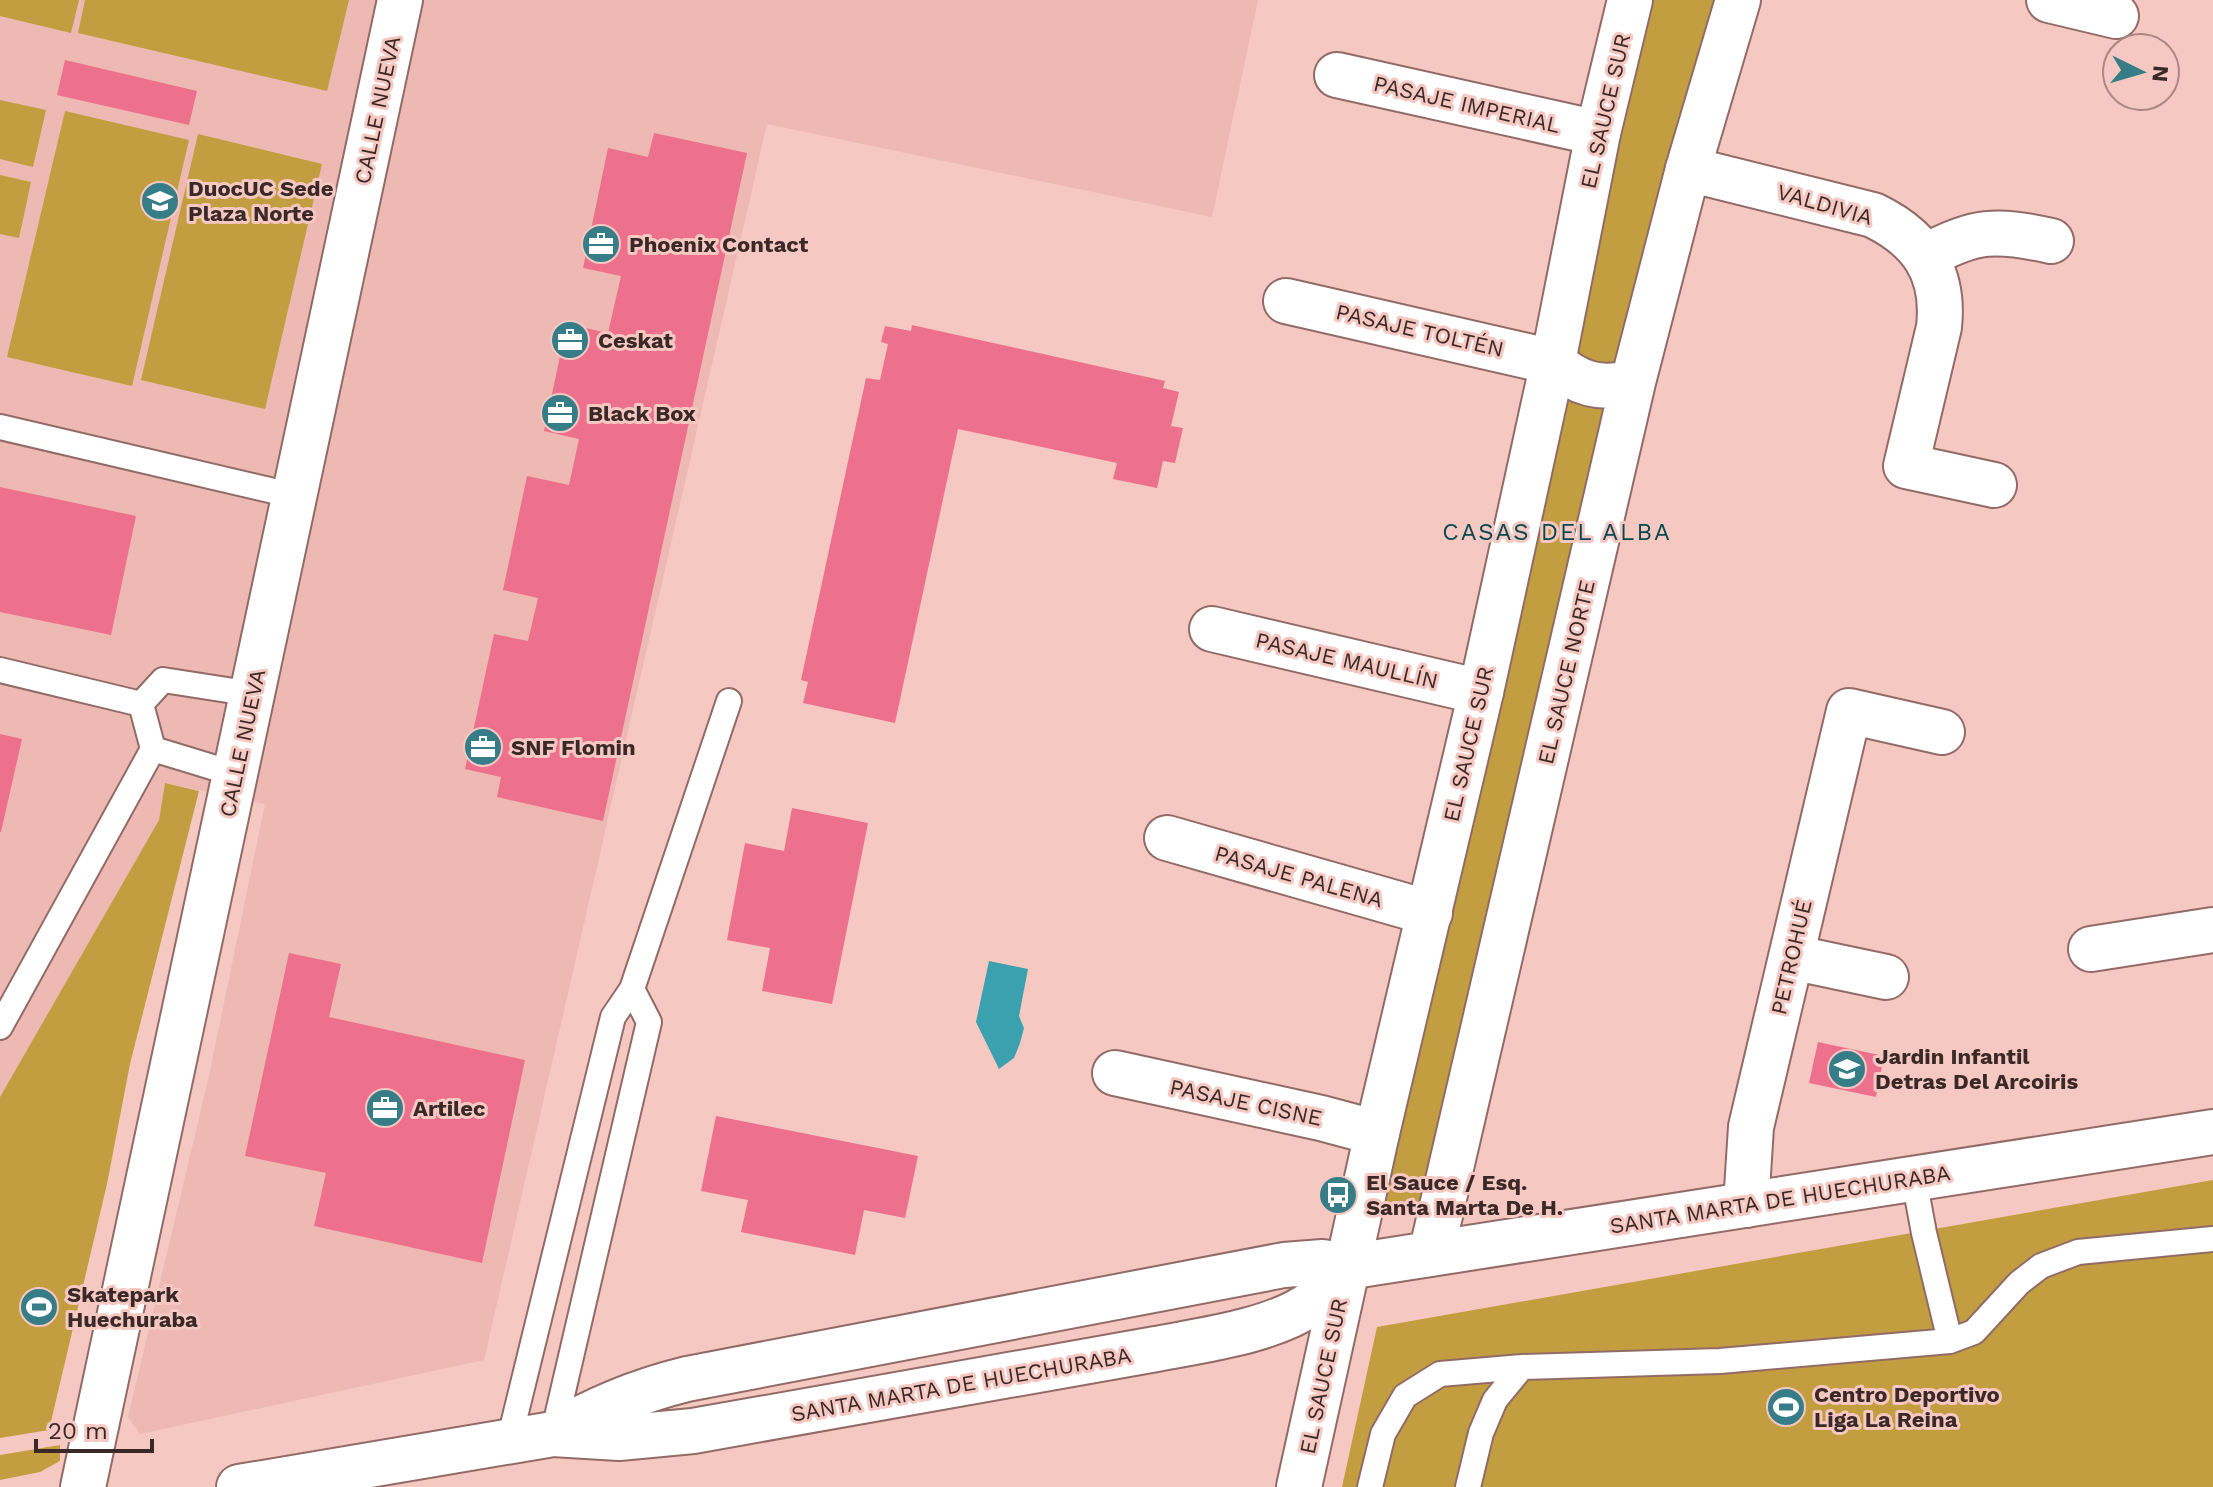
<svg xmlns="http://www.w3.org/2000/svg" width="2213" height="1487" viewBox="0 0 2213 1487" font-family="'Work Sans',sans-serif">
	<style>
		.built { fill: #edb9b2 }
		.green { fill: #c29e40 }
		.water { fill: #3ca1af }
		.building { fill: #ed708d }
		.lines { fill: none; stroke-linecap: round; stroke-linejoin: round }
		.service-casing { stroke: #936b66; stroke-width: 28 }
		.minor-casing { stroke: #936b66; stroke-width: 48 }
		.tertiary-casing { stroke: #936b66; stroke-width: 48 }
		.service { stroke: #fff; stroke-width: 24 }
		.minor { stroke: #fff; stroke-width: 44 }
		.tertiary { stroke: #fff; stroke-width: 44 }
		.labels { text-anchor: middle; stroke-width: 6; stroke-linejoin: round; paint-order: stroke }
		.street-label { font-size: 22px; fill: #3a2927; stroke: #f6c8c2 }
		.poi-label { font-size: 22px; font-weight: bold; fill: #3a2927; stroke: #f6c8c2; text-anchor: start }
		.neighbourhood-label { font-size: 24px; letter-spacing: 2px; fill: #084850; stroke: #f6c8c2 }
	</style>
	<rect width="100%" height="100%" fill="#f6c8c2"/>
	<!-- built -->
	<path class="built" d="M0 0H1258L1212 217 767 124 484 1360 140 1434 128 1417 209 1076 265 804 165 783 159 820 0 1097Z"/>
	<!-- green -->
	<path class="green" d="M0 0H79L71 33 0 16Z
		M85 0H349L327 91 78 33Z
		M1643 0H1719L1433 1200 1353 1212Z
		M0 100 46 110 33 167 0 159Z
		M65 111 189 140 132 386 7 357Z
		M198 134 322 164 265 409 141 380Z
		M0 175 31 182 19 238 0 234Z
		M165 783 199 791 130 1064 107 1184 49 1430 0 1438V1097L159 820Z
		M2213 1180V1487H1342L1377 1327Z
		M60 1445V1461L40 1472 0 1480V1455Z"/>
	<!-- water -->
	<path class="water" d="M989 961 1028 969 1019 1016 1024 1028 1020 1043 1014 1058 999 1069 976 1022Z"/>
	<!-- building -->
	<path class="building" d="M65 60 197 91 189 125 57 95Z
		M654 133 747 153 603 821 497 797 501 777 465 769 494 634 528 641 538 598 503 590 527 476 569 485 579 439 544 431 567 324 608 333 621 276 583 268 608 148 648 157Z
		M912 325 1165 381 1163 388 1179 392 1171 426 1183 428 1175 463 1163 461 1157 488 1113 479 1117 463 958 429 895 723 803 703 808 682 801 680 866 378 880 380 888 344 881 342 885 326 911 331Z
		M0 487 136 516 111 635 0 612Z
		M0 734 22 739 1 832H0Z
		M792 808 868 823 832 1004 762 991 770 948 727 940 745 843 784 851Z
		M289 953 341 964 329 1017 525 1060 482 1263 314 1226 326 1173 245 1156Z
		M1818 1042 1884 1056 1876 1097 1809 1083Z
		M716 1116 918 1156 905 1218 864 1210 855 1255 741 1232 748 1200 701 1191Z"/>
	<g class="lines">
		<defs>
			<path id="service" d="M0 427 295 496
				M0 670 141 704
				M141 704 163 680 253 694
				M153 749 235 774
				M0 1027 153 749 141 704
				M1914 1179 1924 1233 1950 1341
				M553 1434 649 1022 632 989
				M509 1441 613 1017 632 989 729 701
				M1370 1487 1383 1434 1405 1396 1440 1374 1522 1367 1720 1361 1950 1341 1974 1332 2019 1283 2041 1266 2078 1252 2213 1239
				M1468 1487 1481 1433 1495 1400 1522 1367"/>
			<path id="minor" d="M2049 0 2116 16
				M1337 75 1598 133
				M1688 169 1873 215C1921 238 1945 272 1939 327L1906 466 1994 485
				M1925 257C1974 229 1997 229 2051 241
				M1286 301 1553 362
				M1212 629 1481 692
				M1167 838 1430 913
				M2091 949 2213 930
				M1791 957 1886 977
				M1115 1073 1321 1118 1377 1133
				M1746 1205 1751 1127 1849 711 1942 732
				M83 1487 400 0"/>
			<path id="tertiary" d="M1553 362C1577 384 1601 391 1633 382
				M1431 1254 1633 382 1688 169 1738 0
				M553 1434C596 1408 638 1391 687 1379L1284 1265 1323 1262 1347 1267 2213 1132
				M239 1487 553 1434 619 1438 693 1431 1156 1349C1203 1340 1273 1331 1312 1303 1325 1293 1336 1280 1347 1267
				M1299 1487 1377 1133 1481 692 1553 362 1598 133 1630 0"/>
		</defs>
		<!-- service casing -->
		<use href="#service" class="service-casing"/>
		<!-- minor casing -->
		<use href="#minor" class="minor-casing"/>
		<!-- tertiary casing -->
		<use href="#tertiary" class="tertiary-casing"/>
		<!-- service -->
		<use href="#service" class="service"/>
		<!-- minor -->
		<use href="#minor" class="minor"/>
		<!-- tertiary -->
		<use href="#tertiary" class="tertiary"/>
	</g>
	<!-- icons -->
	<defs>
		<symbol id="university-disc" viewBox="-11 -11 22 22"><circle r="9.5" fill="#367d87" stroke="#f6c8c2"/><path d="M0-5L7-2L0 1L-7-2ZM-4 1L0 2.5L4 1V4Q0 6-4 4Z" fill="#fff"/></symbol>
		<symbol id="office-disc" viewBox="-11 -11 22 22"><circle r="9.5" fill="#367d87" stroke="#f6c8c2"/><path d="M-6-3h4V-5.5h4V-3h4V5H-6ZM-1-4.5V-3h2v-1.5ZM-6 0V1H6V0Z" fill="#fff"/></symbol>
		<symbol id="school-disc" viewBox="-11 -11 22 22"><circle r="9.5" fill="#367d87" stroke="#f6c8c2"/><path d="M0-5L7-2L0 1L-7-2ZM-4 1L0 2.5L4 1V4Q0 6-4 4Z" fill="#fff"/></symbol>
		<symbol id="bus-disc" viewBox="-11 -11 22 22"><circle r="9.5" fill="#367d87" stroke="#f6c8c2"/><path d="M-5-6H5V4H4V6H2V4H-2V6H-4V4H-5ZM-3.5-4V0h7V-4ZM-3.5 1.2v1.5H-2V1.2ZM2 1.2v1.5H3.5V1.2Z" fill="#fff"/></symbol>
		<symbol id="stadium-disc" viewBox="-11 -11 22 22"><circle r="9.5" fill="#367d87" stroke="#f6c8c2"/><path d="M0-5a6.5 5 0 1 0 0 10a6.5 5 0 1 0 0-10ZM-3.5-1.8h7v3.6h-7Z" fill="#fff"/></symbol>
	</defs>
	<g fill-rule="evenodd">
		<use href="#university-disc" x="138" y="179" width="44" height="44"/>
		<use href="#office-disc" x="579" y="222" width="44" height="44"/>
		<use href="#office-disc" x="548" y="318" width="44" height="44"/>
		<use href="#office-disc" x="538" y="391" width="44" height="44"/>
		<use href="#office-disc" x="461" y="725" width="44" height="44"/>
		<use href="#school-disc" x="1825" y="1047" width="44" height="44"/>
		<use href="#office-disc" x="363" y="1086" width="44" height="44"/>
		<use href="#bus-disc" x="1316" y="1173" width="44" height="44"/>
		<use href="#stadium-disc" x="17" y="1285" width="44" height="44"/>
		<use href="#stadium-disc" x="1764" y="1385" width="44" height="44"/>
	</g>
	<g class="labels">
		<!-- street labels -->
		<g class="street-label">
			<text transform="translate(1467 104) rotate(13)" y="8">PASAJE IMPERIAL</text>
			<text transform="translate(377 110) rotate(-78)" y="8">CALLE NUEVA</text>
			<text transform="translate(1605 111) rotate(-77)" y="8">EL SAUCE SUR</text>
			<text transform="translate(1825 204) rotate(16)" y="8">VALDIVIA</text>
			<text transform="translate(1420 330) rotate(13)" y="8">PASAJE TOLTÉN</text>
			<text transform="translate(1347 660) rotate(13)" y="8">PASAJE MAULLÍN</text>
			<text transform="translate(1566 672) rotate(-77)" y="8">EL SAUCE NORTE</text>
			<text transform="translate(242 743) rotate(-78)" y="8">CALLE NUEVA</text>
			<text transform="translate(1468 744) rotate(-77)" y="8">EL SAUCE SUR</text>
			<text transform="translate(1299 876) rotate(16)" y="8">PASAJE PALENA</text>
			<text transform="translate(1791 957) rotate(-77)" y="8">PETROHUÉ</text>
			<text transform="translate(1246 1102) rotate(12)" y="8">PASAJE CISNE</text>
			<text transform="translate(1780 1199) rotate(-9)" y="8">SANTA MARTA DE HUECHURABA</text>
			<text transform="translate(1323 1376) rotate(-78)" y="8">EL SAUCE SUR</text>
			<text transform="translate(961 1384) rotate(-10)" y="8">SANTA MARTA DE HUECHURABA</text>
		</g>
		<!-- poi labels -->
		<g class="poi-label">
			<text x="188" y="196">DuocUC Sede<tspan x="188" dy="25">Plaza Norte</tspan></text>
			<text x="629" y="252">Phoenix Contact</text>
			<text x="598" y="348">Ceskat</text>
			<text x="588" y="421">Black Box</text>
			<text x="511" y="755">SNF Flomin</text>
			<text x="1875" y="1064">Jardin Infantil<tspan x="1875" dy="25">Detras Del Arcoiris</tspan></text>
			<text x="413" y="1116">Artilec</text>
			<text x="1366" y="1190">El Sauce / Esq.<tspan x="1366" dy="25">Santa Marta De H.</tspan></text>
			<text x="67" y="1302">Skatepark<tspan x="67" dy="25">Huechuraba</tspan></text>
			<text x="1814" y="1402">Centro Deportivo<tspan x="1814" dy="25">Liga La Reina</tspan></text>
		</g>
		<!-- neighbourhood labels -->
		<g class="neighbourhood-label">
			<text x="1557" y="540">CASAS DEL ALBA</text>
		</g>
	</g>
	<!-- north arrow -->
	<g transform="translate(2141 72) rotate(95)"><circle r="38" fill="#f6c8c2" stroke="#ab8884" stroke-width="2"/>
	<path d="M0-6L14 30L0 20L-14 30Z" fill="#367d87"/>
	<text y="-12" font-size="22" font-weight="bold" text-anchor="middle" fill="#3a2927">N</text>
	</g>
	<!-- scale -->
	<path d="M36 1439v12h116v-12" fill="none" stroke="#3a2927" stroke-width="4"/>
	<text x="48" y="1439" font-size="24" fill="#3a2927" stroke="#f6c8c2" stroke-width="6" paint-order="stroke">20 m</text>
</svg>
